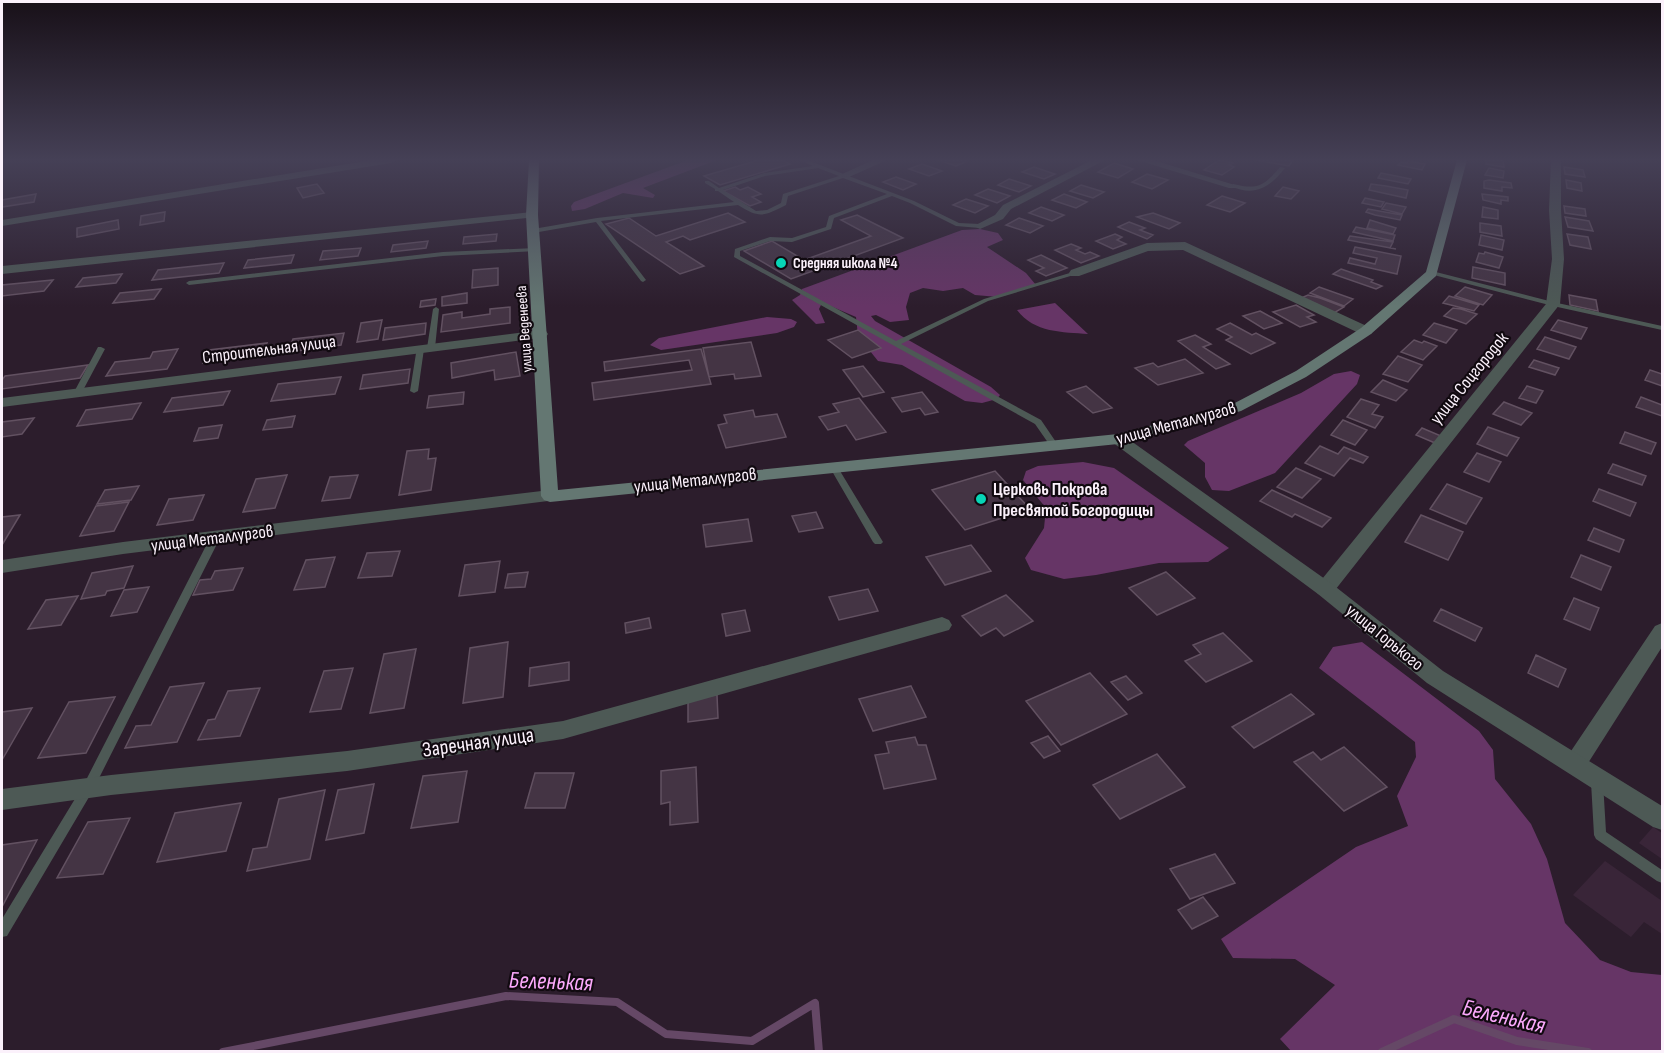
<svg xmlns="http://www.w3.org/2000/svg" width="1664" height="1053" viewBox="0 0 1664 1053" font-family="'Sofia Sans Condensed',sans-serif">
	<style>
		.built { fill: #392538 }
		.green { fill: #663566 }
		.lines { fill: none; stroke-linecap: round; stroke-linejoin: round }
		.stream { stroke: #654866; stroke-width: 8 }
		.building { fill: #443444; stroke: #625161; stroke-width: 1.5 }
		.service { fill: #4d5955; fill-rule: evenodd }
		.minor { fill: #4d5955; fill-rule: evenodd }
		.tertiary { fill: #4d5955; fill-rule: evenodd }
		.secondary { fill: #647772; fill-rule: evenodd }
		.poi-dot { fill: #07d5b6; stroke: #110a10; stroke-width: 2 }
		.labels { text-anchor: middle; stroke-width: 4.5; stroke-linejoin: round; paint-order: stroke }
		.far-poi-label { font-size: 15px; font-weight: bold; fill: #fbf1fb; stroke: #110a10; text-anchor: start }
		.far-street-label { font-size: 15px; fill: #fbf1fb; stroke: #110a10 }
		.street-label { font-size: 18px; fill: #fbf1fb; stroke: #110a10 }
		.poi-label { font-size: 18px; font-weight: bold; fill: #fbf1fb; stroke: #110a10; text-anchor: start }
		.near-street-label { font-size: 21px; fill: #fbf1fb; stroke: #110a10 }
		.near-water-label { font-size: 24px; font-style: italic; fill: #fca9fc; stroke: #110a10 }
	</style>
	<rect width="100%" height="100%" fill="#2c1d2c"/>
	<!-- built -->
	<path class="built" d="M1653 827 1662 833V859L1639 843Z
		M1605 861 1662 901V934L1644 922 1631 937 1573 895Z"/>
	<!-- green -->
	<path class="green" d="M688 160H717L643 188 655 195 653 198 623 193 585 209 572 211 571 206 574 202Z
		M980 229 998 233 1003 240 987 247 1026 273 1036 285 998 297 975 295 963 288 943 291 923 288 910 293 906 307 909 320 890 322 876 315 871 316 875 321 991 387 1000 395 997 399 982 403 965 401 902 365 878 361 858 336 856 317 828 305H821L819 309 825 323 816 324 792 300 800 295 802 289 962 230Z
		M1055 303 1088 334C1063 332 1034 333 1017 310Z
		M767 317 791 319 797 322 794 327 777 333 661 350 650 345 659 338Z
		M1351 371 1360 375 1357 384 1275 473 1229 491 1212 490 1205 477V463L1184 445 1188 441 1301 393 1334 374Z
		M1083 462 1114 468 1229 548 1208 562 1159 563 1096 575 1064 579 1031 570 1025 558 1044 528 1046 508 1023 480 1026 471 1038 466Z
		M1362 642 1479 731 1493 750 1495 779 1531 824 1547 859 1565 923 1600 960 1631 972 1662 975V1051L1292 1052 1280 1039 1335 985 1295 959 1233 958 1221 939 1356 847 1408 826 1397 796 1416 757 1415 742 1319 668 1333 647Z"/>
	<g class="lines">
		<!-- stream -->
		<path class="stream" d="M223 1052 506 996 617 1002 666 1034 752 1041 815 1003 819 1052
			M1382 1052 1454 1019 1517 1041 1588 1052"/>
	</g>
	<!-- building -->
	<path class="building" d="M759 160H783L790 164 720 185 704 176Z
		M938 160H967L968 161 956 166Z
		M1219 160 1233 163 1229 165 1234 167 1222 175 1204 170Z
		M1256 160H1293L1289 166Z
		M1486 160H1503L1504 167 1486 164Z
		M1408 161 1425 164 1422 170 1398 165 1401 162 1407 163Z
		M1114 163 1133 169 1118 178 1098 172Z
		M922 164 942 171 929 176 909 169Z
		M1034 167 1055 174 1044 179 1022 172Z
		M1564 167 1583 170 1585 177 1565 174Z
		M1489 168 1504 171 1503 178 1485 175Z
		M1381 173 1411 179 1408 184 1378 178Z
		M1147 174 1168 180 1152 189 1132 182Z
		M896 177 916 184 903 190 883 182Z
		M1009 179 1031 186 1019 192 998 185Z
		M1489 180 1511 183 1512 188 1502 187V191L1484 188V181Z
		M1566 180 1581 183 1582 191 1567 188Z
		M317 184 324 193 303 198 297 188Z
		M1371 184 1386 186 1408 190 1406 198 1369 190Z
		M1081 185 1104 192 1093 198 1070 191Z
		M735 187 740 190 748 187 761 194 752 197 761 202 750 206 723 191Z
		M1283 187 1299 191 1291 199 1275 196Z
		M988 189 1010 196 997 203 975 195Z
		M36 194 34 202 2 207V200Z
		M1064 194 1087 202 1076 208 1052 200Z
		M1482 194 1508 197V201L1501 200V204L1483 200Z
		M1222 196 1245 203 1230 212 1207 205Z
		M1365 198 1384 202 1381 207 1362 203Z
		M966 199 988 206 975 213 953 205Z
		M1386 203 1406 207 1402 214 1382 209Z
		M1564 206 1585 209 1586 216 1565 213Z
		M1041 207 1064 215 1052 221 1029 213Z
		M1483 207 1498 210V219L1482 217Z
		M1368 209 1402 215 1400 220 1375 215 1366 212Z
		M165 212 164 221 140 225 141 216Z
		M728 213 745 222 690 240 683 236 666 242 704 266 680 274 606 224 629 218 656 236Z
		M1153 213 1180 223 1169 229 1137 217Z
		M857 215 903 238 791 279 744 251 772 241 804 260 871 236 841 220Z
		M1565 217 1589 221 1593 231 1568 227Z
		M1019 218 1043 226 1030 233 1006 225Z
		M118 220 119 229 77 237V228Z
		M1370 220 1396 228 1393 234 1367 228Z
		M1129 222 1145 228 1140 230 1153 235 1147 239 1118 227Z
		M1480 223 1501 226 1502 236 1480 232Z
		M1356 227 1395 235 1393 241 1353 232Z
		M497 234 496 241 463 244 464 237Z
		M1115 234 1122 237 1117 240 1126 244 1113 249 1096 241Z
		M1567 234 1588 237 1591 249 1570 245Z
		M1481 235 1504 240 1502 250 1479 245Z
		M1350 236 1393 242 1390 248 1396 249 1348 240Z
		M428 241 426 248 391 252 393 245Z
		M1071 244 1081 248 1076 250 1085 254 1090 252 1099 256 1081 263 1055 250Z
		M1355 247 1401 256 1397 274 1348 263 1350 258 1375 264 1377 258 1353 253Z
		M361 248 358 256 320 260 323 251Z
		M1485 252 1503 257 1499 268 1476 262 1479 253 1484 254Z
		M294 255 291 263 244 268 248 260Z
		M1041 255 1067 268 1046 276 1036 271 1044 268 1028 260Z
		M224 263 219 273 152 280 158 270Z
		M1473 267 1505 273V285L1472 278Z
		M498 268V285L472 288 473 270Z
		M1341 269 1373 280 1371 282 1382 286 1376 289 1333 274Z
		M122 274 116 283 76 287 83 278Z
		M53 280 44 291 2 296V285Z
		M1319 287 1353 299 1344 306 1310 293Z
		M1465 287 1492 295 1483 305 1455 296Z
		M161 289 154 299 113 303 120 293Z
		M467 293V303L442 306V297Z
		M1308 295 1320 298 1344 307 1334 313 1301 298Z
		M1569 295 1596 300 1598 311 1570 305Z
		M1449 296 1479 305 1474 311 1443 303Z
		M436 299 435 305 420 307 421 301Z
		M1296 305 1314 315 1307 317 1316 322 1300 327 1273 312Z
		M510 307V323L441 332 443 315 462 312V318L490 314V309Z
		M1453 308 1461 309 1477 314 1466 324 1444 316Z
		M1260 311 1282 323 1264 329 1243 316Z
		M382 320 378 339 357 342 361 323Z
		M1558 320 1587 328 1581 339 1551 330Z
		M426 323 425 334 383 340 385 328Z
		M1230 323 1252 335 1256 333 1275 343 1251 354 1226 340 1232 337 1217 329Z
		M1434 323 1457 330 1446 343 1423 335Z
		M858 330 881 348 852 358 828 340Z
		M344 333 341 345 288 352 293 339Z
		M1195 335 1211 344 1203 347 1230 364 1216 369 1178 341Z
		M1545 337 1576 347 1569 359 1537 349Z
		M1414 340 1422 343 1424 341 1437 346 1423 360 1401 352Z
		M751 342 761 376 735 379 734 374 709 377 703 348Z
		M267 343 262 356 203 363 209 350Z
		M178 349 167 369 106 376 115 362 150 358 153 352Z
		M701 349 711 384 594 400 592 383 692 370 689 360 605 371 604 362Z
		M516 352 520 376 495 380 494 370 452 378 451 363Z
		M1398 356 1422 365 1408 382 1383 374Z
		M1185 359 1203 373 1158 385 1135 368 1153 363 1158 367Z
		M1534 360 1559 368 1555 375 1529 367Z
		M88 365 80 378 2 389V380L5 376Z
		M863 366 884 392 863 397 843 370Z
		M410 369 408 383 360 389 363 375Z
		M1650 370 1662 374V386L1645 380Z
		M341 377 335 394 271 401 278 384Z
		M1383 380 1407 390 1396 401 1371 392Z
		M1086 386 1112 408 1093 413 1067 392Z
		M1527 386 1543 391 1536 403 1519 398Z
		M230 391 223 405 164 412 172 398Z
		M464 392 463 404 427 408 429 396Z
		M922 392 938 412 925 415 920 408 902 412 892 398Z
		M1641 397 1662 405V416L1636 407Z
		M859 398 886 432 856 440 846 425 828 430 819 417 839 412 833 404Z
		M1361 399 1379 405 1372 414 1383 417 1375 428 1347 417Z
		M1504 402 1532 413 1521 425 1493 414Z
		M141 403 132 419 77 426 86 410Z
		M753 410 755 417 777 414 786 437 726 448 718 425 727 423 724 415Z
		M295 416 292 427 263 430 267 420Z
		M34 418 22 434 2 437V422Z
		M1343 420 1367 430 1355 445 1331 435Z
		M222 425 218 438 194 441 199 428Z
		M1488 427 1519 438 1507 456 1477 444Z
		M1422 428 1441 436 1435 443 1416 435Z
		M1625 432 1656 443 1651 454 1620 443Z
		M1320 446 1338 454 1344 447 1368 457 1363 463 1350 458 1334 476 1305 463Z
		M429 449 428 459 436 458 431 490 399 495 407 451Z
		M1477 453 1501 462 1489 482 1464 472Z
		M1613 464 1646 476 1642 485 1608 473Z
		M1296 468 1321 479 1302 498 1277 487Z
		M995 471 1030 509 965 530 932 490Z
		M287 475 275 508 243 512 256 479Z
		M358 475 350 498 322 501 330 477Z
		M1447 484 1482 498 1466 524 1430 509Z
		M139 486 131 500 97 504 105 490Z
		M1599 489 1636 503 1630 516 1593 501Z
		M1272 490 1331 518 1322 527 1295 514 1292 517 1260 501Z
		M204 495 193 520 157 525 169 499Z
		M129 502 114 531 80 536 96 506Z
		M816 512 823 528 799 532 792 516Z
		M20 515 2 545V517Z
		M1421 515 1463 532 1448 560 1405 542Z
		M748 519 752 541 706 547 703 525Z
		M1594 528 1624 540 1619 552 1588 540Z
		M971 545 991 571 945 585 926 557Z
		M400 551 392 576 358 578 367 553Z
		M1581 555 1611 567 1601 590 1571 577Z
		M335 557 325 587 294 590 306 560Z
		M500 561 495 592 459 596 465 565Z
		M133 566 124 588 107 591 105 595 81 599 92 573Z
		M243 568 233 590 193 595 200 580 211 579 215 571Z
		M528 572 525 587 505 588 508 574Z
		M1166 572 1195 598 1157 615 1129 588Z
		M149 587 137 612 111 616 124 590Z
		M868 589 878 611 839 620 829 597Z
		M1006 595 1033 621 1004 636 996 628 981 636 962 616Z
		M78 596 61 625 28 629 46 600Z
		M1574 598 1599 608 1590 630 1564 619Z
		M1441 609 1482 628 1475 641 1434 621Z
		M745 610 750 631 726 636 722 614Z
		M649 618 651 628 626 633 625 623Z
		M1223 633 1252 661 1206 682 1185 661 1201 654 1193 645Z
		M508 642 503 697 463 703 470 648Z
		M416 649 404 708 370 713 384 654Z
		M1536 655 1566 669 1558 687 1528 673Z
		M569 662V680L529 686 530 668Z
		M353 668 341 709 310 712 324 671Z
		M1090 673 1127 714 1061 745 1026 701Z
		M1126 676 1142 693 1128 700 1111 682Z
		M204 683 177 742 125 748 136 726 151 725 170 687Z
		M911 686 926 717 873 731 859 699Z
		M260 688 240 736 198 740 208 720 215 719 228 691Z
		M1291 694 1314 714 1254 748 1232 727Z
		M717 695 718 718 688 722V698Z
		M115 697 86 753 38 758 69 702Z
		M32 708 2 760V712Z
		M1048 736 1060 751 1044 758 1031 743Z
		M915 737 918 745H926L936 779 884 789 875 755 889 753 886 742Z
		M1344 747 1387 787 1344 811 1294 762 1313 752 1321 760Z
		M1157 754 1185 787 1120 819 1093 785Z
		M696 767 698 822 670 825V802L661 804V771Z
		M467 771 458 822 411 828 423 776Z
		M535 773H574L565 808H525Z
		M374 784 364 833 326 840 338 790Z
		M325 790 310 859 247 871 253 849 267 847 279 799Z
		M241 803 226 851 157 862 175 813Z
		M130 818 103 874 57 878 88 822Z
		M37 840 2 907V845Z
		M1215 854 1235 883 1190 899 1170 869Z
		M1203 897 1218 916 1192 929 1178 910Z"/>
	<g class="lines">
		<!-- service -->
		<path class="service" d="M800 160H807L914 201 959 223 980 224 983 226 980 228 956 226 910 203 892 196 834 218 831 229 792 242 770 241 740 251V256L896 341 984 299 1073 272H1077V274L988 301 901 344 1041 420 1058 445 1057 447H1051L1035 424 734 257 735 249 770 237 792 238 826 227 829 216 887 194 843 178 788 196 786 205C764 216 760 219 738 205L601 221 646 280 643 282 641 281 596 222 533 233 530 231 533 229 597 218 734 202 718 191H715V189L705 183V181H709L719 188 764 173 813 166ZM818 168 839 176 783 194 781 203 767 210 756 211 723 190 765 176Z
			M1280 167 1285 168C1269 188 1255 197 1230 186L1233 184C1258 190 1264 186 1280 167Z
			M535 248 537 249V251L443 256 189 285 186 283 189 281 443 252Z
			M1432 271 1553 302 1662 326V330L1553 306 1430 274 1429 273Z
			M436 307 439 309 435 348 431 350 427 348 433 309Z
			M98 347H101L105 349 81 394 77 396H74L73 394Z
			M417 347H420L424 349 418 391 414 393 410 391Z
			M833 463 837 466 883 542 881 544H875L873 542 829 466Z
			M215 535 220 538 92 792 7 936 2 937V919L84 784 210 538Z
			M1597 777 1601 778 1603 782 1606 832 1662 870V883L1657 881 1596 839 1594 835 1591 782 1593 778Z"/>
		<!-- minor -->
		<path class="minor" d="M372 160H396L391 163 2 226V220Z
			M873 160H887L849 177 840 175Z
			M1092 160H1105L1011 209 1003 219 980 229 974 226 995 215 1003 205Z
			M1137 160H1153L1238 186 1237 188H1229Z
			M1551 160H1561V210L1564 259 1560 304 1332 594 1325 596 1318 594 1315 589 1318 584 1546 304 1552 259 1549 210Z
			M532 212 538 215 536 217 2 274V266Z
			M1185 242 1371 328 1373 331 1371 334H1361L1183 250 1148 251 1079 276H1071L1069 273 1071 270 1147 243Z
			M541 330 546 331 548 334 546 337 2 407V398Z
			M942 617 949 620 952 625 949 630 563 739 347 771 111 795 2 810V789L111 775 347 751 563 721Z
			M1662 623V647L1583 771 1575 774 1567 771 1563 764 1567 757 1655 626Z"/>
		<!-- tertiary -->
		<path class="tertiary" d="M1118 434 1124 436 1332 584 1443 671 1662 806V830L1653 827 1427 683 1318 594 1112 442 1110 439Z
			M550 490 556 492 559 496 556 500 123 554 2 573V560L123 542Z"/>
		<!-- secondary -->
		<path class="secondary" d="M529 160H539L538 215 558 490 1118 434 1231 405 1296 371 1361 328 1426 272 1457 160H1467L1436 276 1371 334 1306 377 1241 411 1118 444 550 502 544 500 541 496 526 215Z"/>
	</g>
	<!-- sky -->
	<linearGradient id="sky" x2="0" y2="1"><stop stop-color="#181018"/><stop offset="0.52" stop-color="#454056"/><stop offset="1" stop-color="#454056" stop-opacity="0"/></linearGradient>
	<rect width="1664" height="307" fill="url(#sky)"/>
	<!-- markers -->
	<g class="poi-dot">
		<circle cx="781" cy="263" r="6"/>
		<circle cx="981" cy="499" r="6"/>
	</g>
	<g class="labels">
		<!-- far-poi labels -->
		<g class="far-poi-label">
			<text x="793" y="268">Средняя школа №4</text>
		</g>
		<!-- far-street labels -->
		<g class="far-street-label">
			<text transform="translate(524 329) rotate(-94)" y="5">улица Веденеева</text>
		</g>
		<!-- street labels -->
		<g class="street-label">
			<text transform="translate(269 349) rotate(-7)" y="6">Строительная улица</text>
			<text transform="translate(1469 378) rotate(-51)" y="6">улица Соцгородок</text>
			<text transform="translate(1176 423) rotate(-15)" y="6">улица Металлургов</text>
			<text transform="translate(695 480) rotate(-6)" y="6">улица Металлургов</text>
			<text transform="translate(212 538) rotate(-7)" y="6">улица Металлургов</text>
			<text transform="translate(1385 637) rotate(39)" y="6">улица Горького</text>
		</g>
		<!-- poi labels -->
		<g class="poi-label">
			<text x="993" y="495">Церковь Покрова<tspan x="993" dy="21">Пресвятой Богородицы</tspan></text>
		</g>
		<!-- near-street labels -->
		<g class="near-street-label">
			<text transform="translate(478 742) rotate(-8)" y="7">Заречная улица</text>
		</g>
		<!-- near-water labels -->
		<g class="near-water-label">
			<text transform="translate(551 981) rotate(2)" y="8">Беленькая</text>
			<text transform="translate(1504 1016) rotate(13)" y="8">Беленькая</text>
		</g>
	</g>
	<!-- border -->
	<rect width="1664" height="1053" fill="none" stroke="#fbf1fb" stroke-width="6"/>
</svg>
